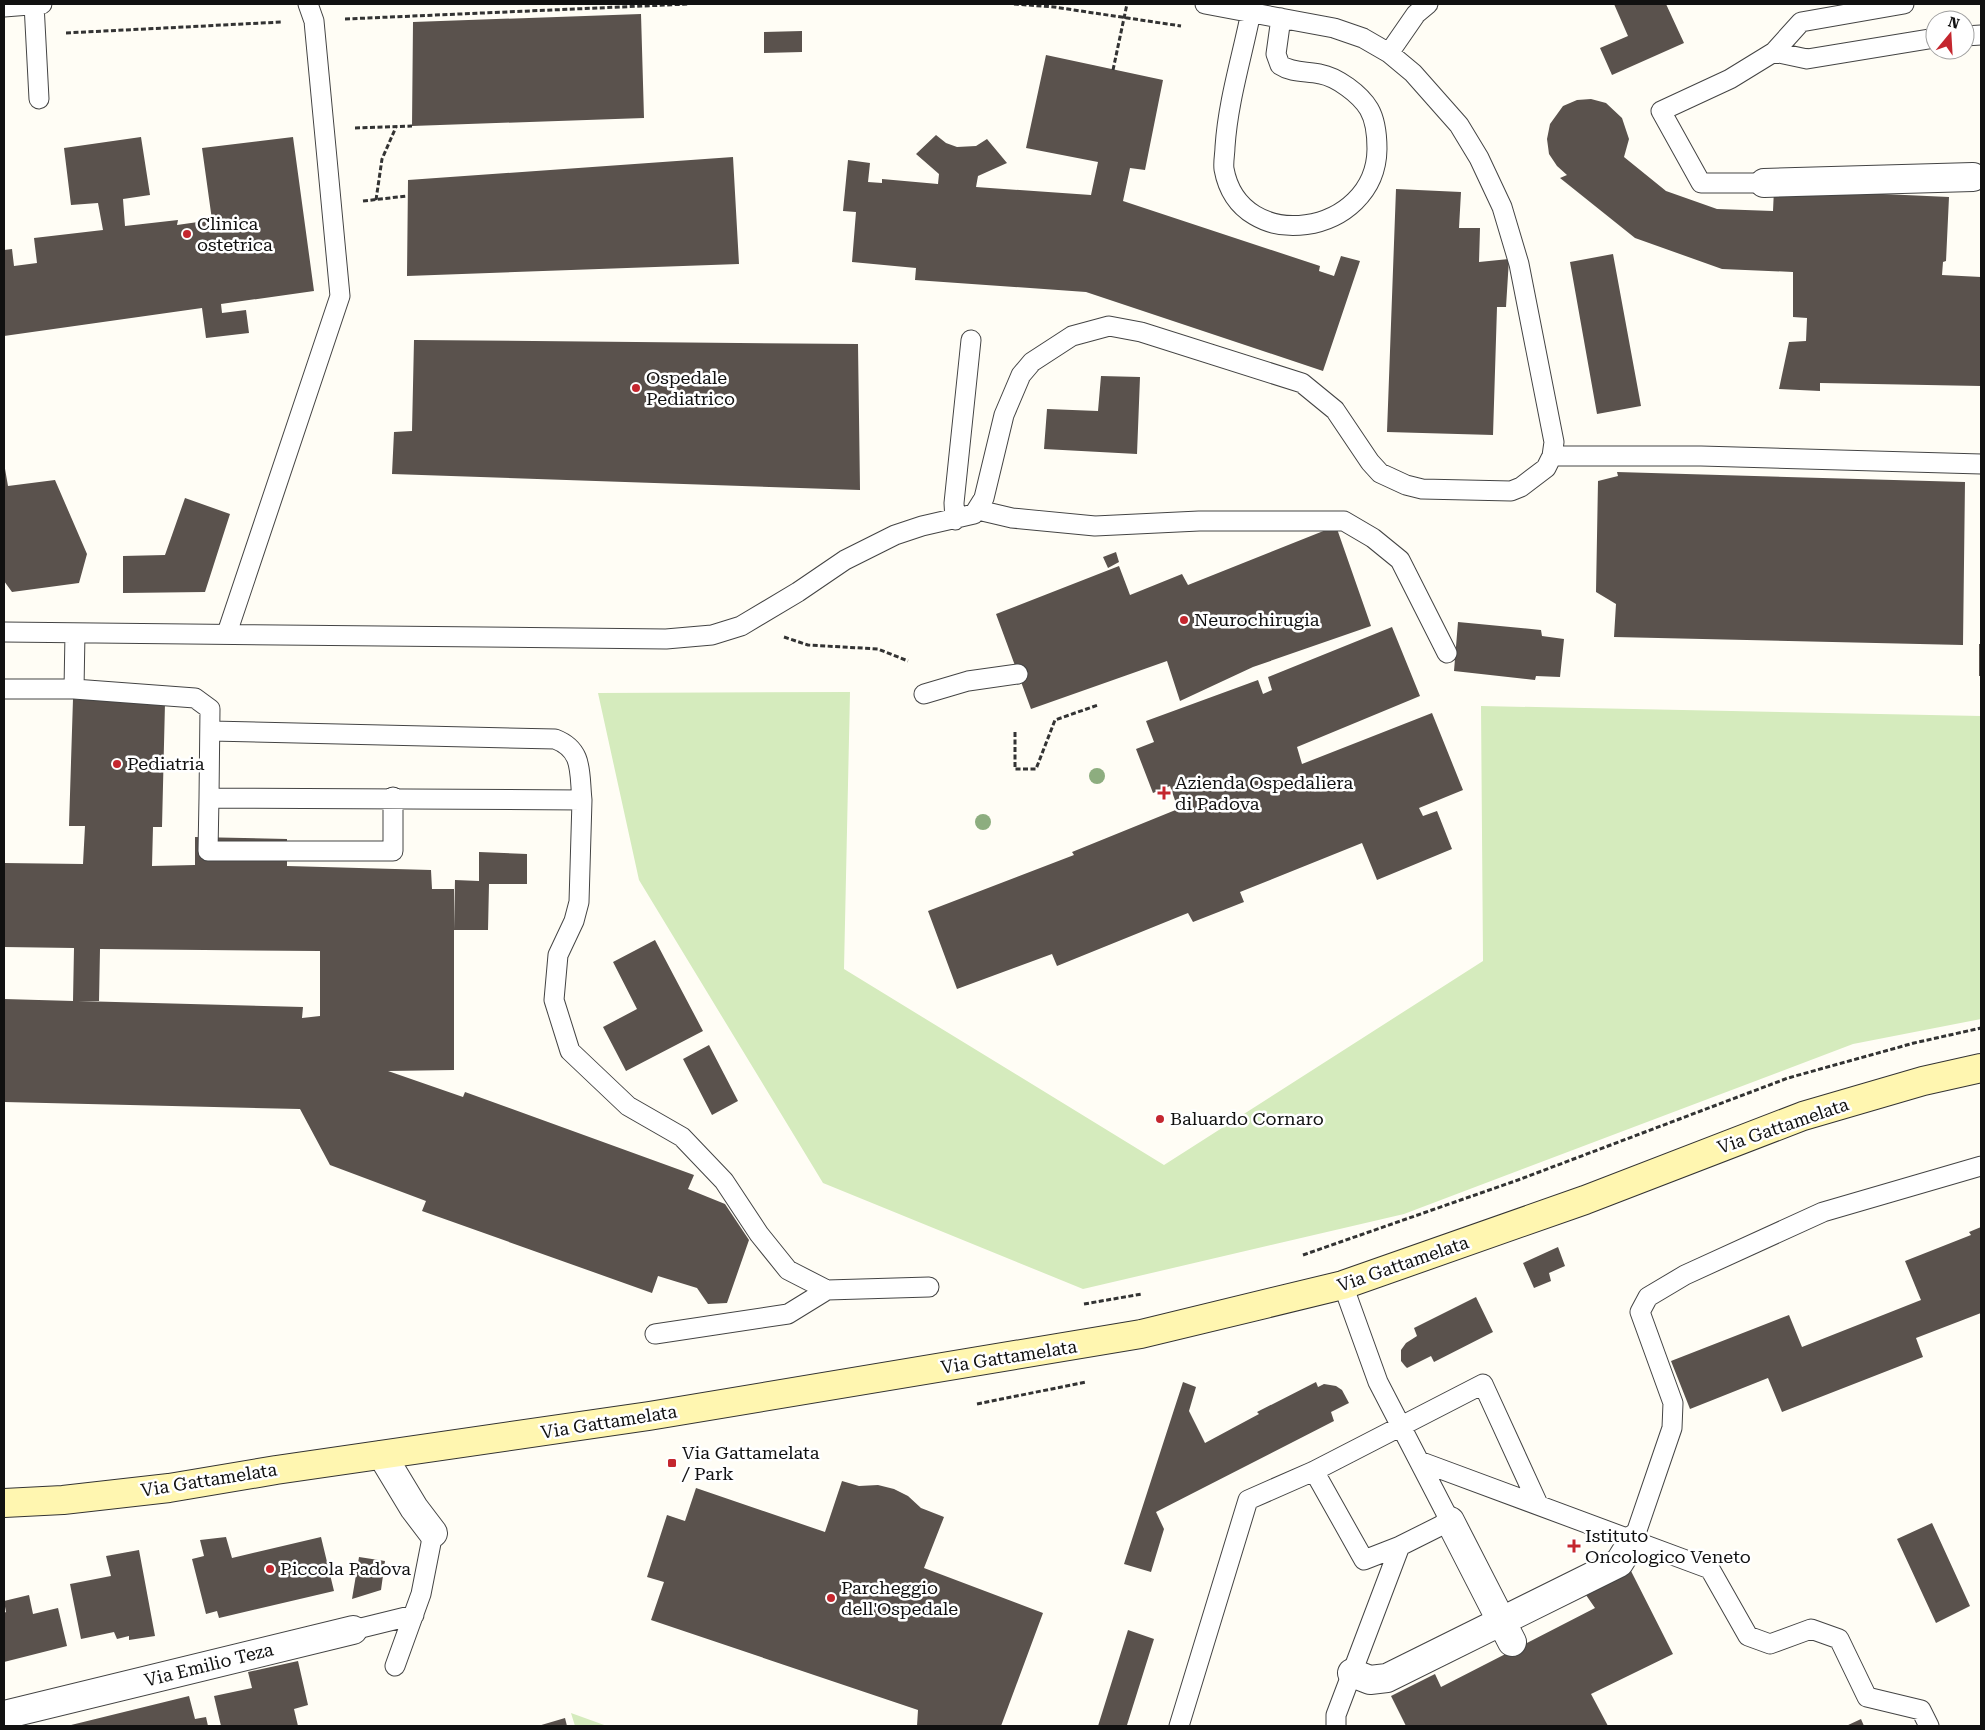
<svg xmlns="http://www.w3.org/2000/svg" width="1985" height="1730" viewBox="0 0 1985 1730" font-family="'Roboto Serif',serif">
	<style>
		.green { fill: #d5ebbd }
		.building { fill: #5a524d; fill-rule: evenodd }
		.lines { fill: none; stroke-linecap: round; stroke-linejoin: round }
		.service-casing { stroke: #444; stroke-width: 21 }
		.pedestrian-casing { stroke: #444; stroke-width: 30 }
		.minor-casing { stroke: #444; stroke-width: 30 }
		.secondary-casing { stroke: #333; stroke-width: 30 }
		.path { stroke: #333; stroke-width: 3; stroke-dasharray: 5 2.5; stroke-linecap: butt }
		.service { stroke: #fff; stroke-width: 19 }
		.pedestrian { stroke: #fff; stroke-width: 28 }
		.minor { stroke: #fff; stroke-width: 28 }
		.secondary { stroke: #fff6b0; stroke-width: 28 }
		.tree { fill: #8dad7f }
		.poi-dot { fill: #c4262e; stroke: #fff; stroke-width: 2 }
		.labels { text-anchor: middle; stroke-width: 5; stroke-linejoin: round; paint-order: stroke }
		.poi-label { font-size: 18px; fill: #111; stroke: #fff; text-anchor: start }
		.street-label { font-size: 18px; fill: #111; stroke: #fff }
	</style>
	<rect width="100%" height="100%" fill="#fffdf5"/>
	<!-- green -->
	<path class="green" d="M850 692 844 969 1164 1165 1483 961 1481 706 1981 716V1019L1853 1044 1404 1214 1083 1289 823 1183 639 880 598 693Z
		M571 1713 607 1726H575Z"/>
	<!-- building -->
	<path class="building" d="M1614 4H1666L1684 43 1612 75 1600 48 1628 36Z
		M641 14 644 118 412 126 413 22Z
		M802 31V52L764 53V32Z
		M1046 55 1163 80 1145 170 1130 168 1123 201 1320 266 1319 271 1334 276 1341 256 1360 261 1323 371 1086 292 915 280 916 268 852 262 856 212 843 211 848 160 870 163 868 182 882 183V179L938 184 939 174 916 154 936 135 946 143 957 147 976 146 987 139 1007 163 978 176 976 187 1091 195 1098 162 1026 148Z
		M1591 99 1606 103 1622 118 1629 139 1624 157 1666 191 1717 209 1773 211 1774 189 1949 197 1946 261 1943 262 1942 275 1981 277V386L1820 383V391L1779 389 1789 342 1806 341 1807 318 1793 317V272L1722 269 1635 238 1560 178 1567 175 1557 166 1549 154 1547 139 1550 124 1563 106 1577 100Z
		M141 137 150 195 123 199 125 226 178 220 177 225 212 220 202 148 293 137 314 291 221 304 222 313 246 310 249 333 206 338 202 308 4 336V250L12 249 14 266 37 263 34 238 103 230 98 203 71 205 64 148Z
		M733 157 739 264 407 276 408 180Z
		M1396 189 1461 192 1459 228H1480L1479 262 1509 259 1506 307H1497L1493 435 1387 432Z
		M1613 254 1641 406 1597 414 1570 262Z
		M414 340 858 344 860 490 392 474 394 432 412 431Z
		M1101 376 1140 377 1137 454 1044 449 1047 409 1098 411Z
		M4 463 8 486 55 480 87 554 79 583 12 592 4 581Z
		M1617 472 1965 482 1963 645 1614 637 1616 604 1596 592 1598 481 1618 476Z
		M185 498 230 514 205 592 123 593V556L165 555Z
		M1336 526 1371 626 1253 667 1180 701 1167 661 1031 709 996 614 1119 566 1130 595 1182 574 1188 585Z
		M1116 552 1119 562 1108 568 1103 557Z
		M1458 622 1541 630 1542 636 1564 639 1560 677 1536 676 1535 680 1454 671Z
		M1392 627 1420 696 1297 747 1302 764 1432 713 1463 790 1419 808 1423 816 1437 811 1452 849 1377 880 1362 843 1240 892 1244 902 1193 922 1188 913 1057 966 1052 954 957 989 928 911 1074 855 1072 852 1178 809 1170 786 1153 793 1136 749 1154 742 1146 721 1258 680 1263 694 1272 690 1268 677Z
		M1979 644H1981V676H1979Z
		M73 699 165 703 162 827H153L152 866 195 865V837L287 839V866L431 870 432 889H454V1070L388 1071 463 1097 465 1092 694 1175 688 1189 725 1204 749 1240 727 1303 708 1304 697 1288 658 1276 652 1293 422 1211 426 1201 330 1165 300 1109 4 1102V999L73 1001 74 948 4 947V863L83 864 85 826H69ZM100 949 320 951V1016L302 1018 303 1007 78 1001H99Z
		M479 852 527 854V884H489L488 930H454L455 880 479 881Z
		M655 940 703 1031 626 1071 603 1027 637 1009 613 962Z
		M709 1045 738 1101 712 1115 683 1059Z
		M1981 1227V1313L1916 1338 1923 1357 1782 1412 1768 1378 1690 1409 1671 1361 1789 1315 1802 1347 1921 1300 1905 1261 1971 1235 1969 1232Z
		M1558 1247 1565 1266 1549 1273 1551 1281 1534 1288 1523 1263Z
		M1476 1297 1493 1332 1434 1362 1431 1356 1407 1368 1405 1366 1401 1361V1350L1406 1343 1417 1336 1414 1328Z
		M1183 1382 1196 1387 1189 1411 1205 1443 1259 1414 1257 1412 1316 1382 1318 1387 1324 1384 1336 1386 1342 1390 1349 1403 1331 1412 1334 1421 1156 1512 1164 1529 1151 1572 1124 1564Z
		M842 1481 859 1486 878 1485 894 1489 908 1496 921 1508 944 1517 924 1568 1043 1613 1001 1726H917L918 1710 651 1620 664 1582 647 1577 667 1515 685 1521 696 1488 825 1532Z
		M1932 1523 1970 1606 1936 1623 1897 1539Z
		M226 1537 232 1558 321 1537 334 1591 219 1618 217 1611 206 1614 192 1559 204 1556 200 1540Z
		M139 1550 155 1636 129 1640V1636L117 1639 114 1632 81 1639 70 1584 111 1576 106 1556Z
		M359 1557 385 1561 381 1590 352 1599Z
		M1631 1571 1673 1654 1591 1694 1608 1726H1406L1391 1696 1435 1674 1441 1687 1595 1608 1586 1595Z
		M29 1595 33 1614 58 1608 67 1646 4 1662V1613L6 1612 4 1601Z
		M1128 1630 1154 1639 1127 1725 1131 1726H1098Z
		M298 1661 308 1705 294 1709 298 1726H221L214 1696 252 1688 248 1672Z
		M189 1696 195 1719 206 1717 208 1726H67Z
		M565 1718 567 1726H538Z
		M1861 1719 1864 1726H1846Z"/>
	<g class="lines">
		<defs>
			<path id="service" d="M34 4 39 99
				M1904 4 1801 22 1774 52 1807 59 1935 38
				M4 7 42 4
				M1251 12C1242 57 1228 101 1225 147 1225 154 1223 162 1224 169 1240 257 1376 236 1377 149 1377 136 1376 121 1369 109 1360 94 1337 77 1320 74 1306 71 1292 73 1280 65L1276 54 1281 18
				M1965 36 1981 35
				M1389 53 1416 14 1428 4
				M1755 183H1701L1661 111 1730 79 1774 52
				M1552 456H1701L1981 464
				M978 510 1012 518 1095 526 1199 521H1344L1373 538 1400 560 1447 653
				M955 520 954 503 971 340
				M4 632 666 639 712 635 741 626 798 592 845 560 895 535 922 526 974 514 984 498 1004 415 1021 375 1032 362 1072 336 1109 326 1141 332 1302 383 1335 410 1370 462 1380 473 1406 485 1422 489 1511 491 1521 487 1546 468 1552 456 1554 442 1519 264 1502 207 1479 158 1459 125 1413 73 1389 53 1363 38 1334 28 1205 4
				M227 633 340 296 314 21 308 4
				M4 689H74L75 633
				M74 689 195 698 210 709 209 798 582 800C579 773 584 750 555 739L211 731
				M924 694 968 681 1018 674
				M209 798 208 851H393V797
				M582 800 579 902 574 921 558 955 554 1000 570 1051 628 1106 682 1137 724 1181 759 1234 788 1270 827 1290 929 1287
				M655 1334 788 1314 827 1290
				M1419 1461 1710 1569 1748 1636 1770 1644 1811 1629 1839 1639 1867 1697 1921 1710 1929 1726
				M1314 1471 1364 1560 1400 1546 1450 1521 1378 1382 1343 1285
				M1634 1539 1672 1428 1673 1403 1640 1312 1648 1297 1685 1275 1823 1212 1981 1166
				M353 1630 414 1615
				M395 1666 421 1594 433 1533
				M1179 1726 1248 1500 1314 1471 1483 1384 1538 1504
				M1336 1726V1715L1400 1546"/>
			<path id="pedestrian" d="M1764 183 1973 177
				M1450 1521 1512 1642
				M1352 1673 1370 1680 1387 1678 1619 1563 1634 1539"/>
			<path id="minor" d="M382 1455 414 1508 433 1533
				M4 1715 353 1630"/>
			<path id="secondary" d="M4 1503 63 1500 169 1488 276 1470 649 1416 1141 1334 1343 1285 1585 1200 1803 1116 1923 1081 1981 1068"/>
		</defs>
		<!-- service casing -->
		<use href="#service" class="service-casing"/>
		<!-- pedestrian casing -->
		<use href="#pedestrian" class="pedestrian-casing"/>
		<!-- minor casing -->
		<use href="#minor" class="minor-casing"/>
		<!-- secondary casing -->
		<use href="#secondary" class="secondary-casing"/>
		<!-- path -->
		<path class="path" d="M1014 4 1054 7 1181 26
			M345 19 689 4
			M66 33 282 22
			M1113 70 1127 4
			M355 128 412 126
			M376 200 382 159 396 127
			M363 201 407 196
			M784 637 808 645 878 649 908 661
			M1015 732V769H1036L1055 720 1098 705
			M1303 1255 1518 1180 1788 1078 1914 1043 1981 1028
			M1084 1304 1142 1294
			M977 1404 1086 1382"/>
		<!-- service -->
		<use href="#service" class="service"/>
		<!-- pedestrian -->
		<use href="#pedestrian" class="pedestrian"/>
		<!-- minor -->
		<use href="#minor" class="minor"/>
		<!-- secondary -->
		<use href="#secondary" class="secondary"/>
	</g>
	<!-- trees -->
	<g class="tree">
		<circle cx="1097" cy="776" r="8"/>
		<circle cx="983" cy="822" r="8"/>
	</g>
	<!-- markers -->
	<g class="poi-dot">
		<circle cx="187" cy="234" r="5"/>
		<circle cx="636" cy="388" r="5"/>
		<circle cx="1184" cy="620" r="5"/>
		<circle cx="117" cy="764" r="5"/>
		<path d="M1161.5 785.5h5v5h5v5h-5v5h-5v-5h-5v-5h5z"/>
		<circle cx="1160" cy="1119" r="5"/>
		<rect x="667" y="1458" width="10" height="10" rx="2.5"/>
		<path d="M1571.5 1538.5h5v5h5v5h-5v5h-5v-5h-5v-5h5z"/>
		<circle cx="270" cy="1569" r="5"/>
		<circle cx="831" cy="1598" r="5"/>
	</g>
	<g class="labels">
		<!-- poi labels -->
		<g class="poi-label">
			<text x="197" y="230">Clinica<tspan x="197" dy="21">ostetrica</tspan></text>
			<text x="646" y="384">Ospedale<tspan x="646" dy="21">Pediatrico</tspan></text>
			<text x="1194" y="626">Neurochirugia</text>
			<text x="127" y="770">Pediatria</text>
			<text x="1175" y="789">Azienda Ospedaliera<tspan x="1175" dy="21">di Padova</tspan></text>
			<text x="1170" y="1125">Baluardo Cornaro</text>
			<text x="682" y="1459">Via Gattamelata<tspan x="682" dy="21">/ Park</tspan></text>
			<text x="1585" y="1542">Istituto<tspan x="1585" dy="21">Oncologico Veneto</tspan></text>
			<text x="280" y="1575">Piccola Padova</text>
			<text x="841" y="1594">Parcheggio<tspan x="841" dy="21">dell'Ospedale</tspan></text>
		</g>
		<!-- street labels -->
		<g class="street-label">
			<text transform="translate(1783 1126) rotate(-19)" y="6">Via Gattamelata</text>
			<text transform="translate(1403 1264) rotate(-19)" y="6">Via Gattamelata</text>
			<text transform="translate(1009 1357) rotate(-9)" y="6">Via Gattamelata</text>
			<text transform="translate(609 1422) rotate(-9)" y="6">Via Gattamelata</text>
			<text transform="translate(209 1480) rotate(-9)" y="6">Via Gattamelata</text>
			<text transform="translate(209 1665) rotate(-14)" y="6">Via Emilio Teza</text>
		</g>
	</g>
	<!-- border -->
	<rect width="1985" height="1730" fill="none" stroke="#111111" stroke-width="10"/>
	<!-- north arrow -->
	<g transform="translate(1950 35) rotate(18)"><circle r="24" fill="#ffffff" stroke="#a0a0a0"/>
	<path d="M0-4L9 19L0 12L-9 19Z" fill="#c4262e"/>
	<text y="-8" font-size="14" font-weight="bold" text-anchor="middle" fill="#111111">N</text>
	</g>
</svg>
